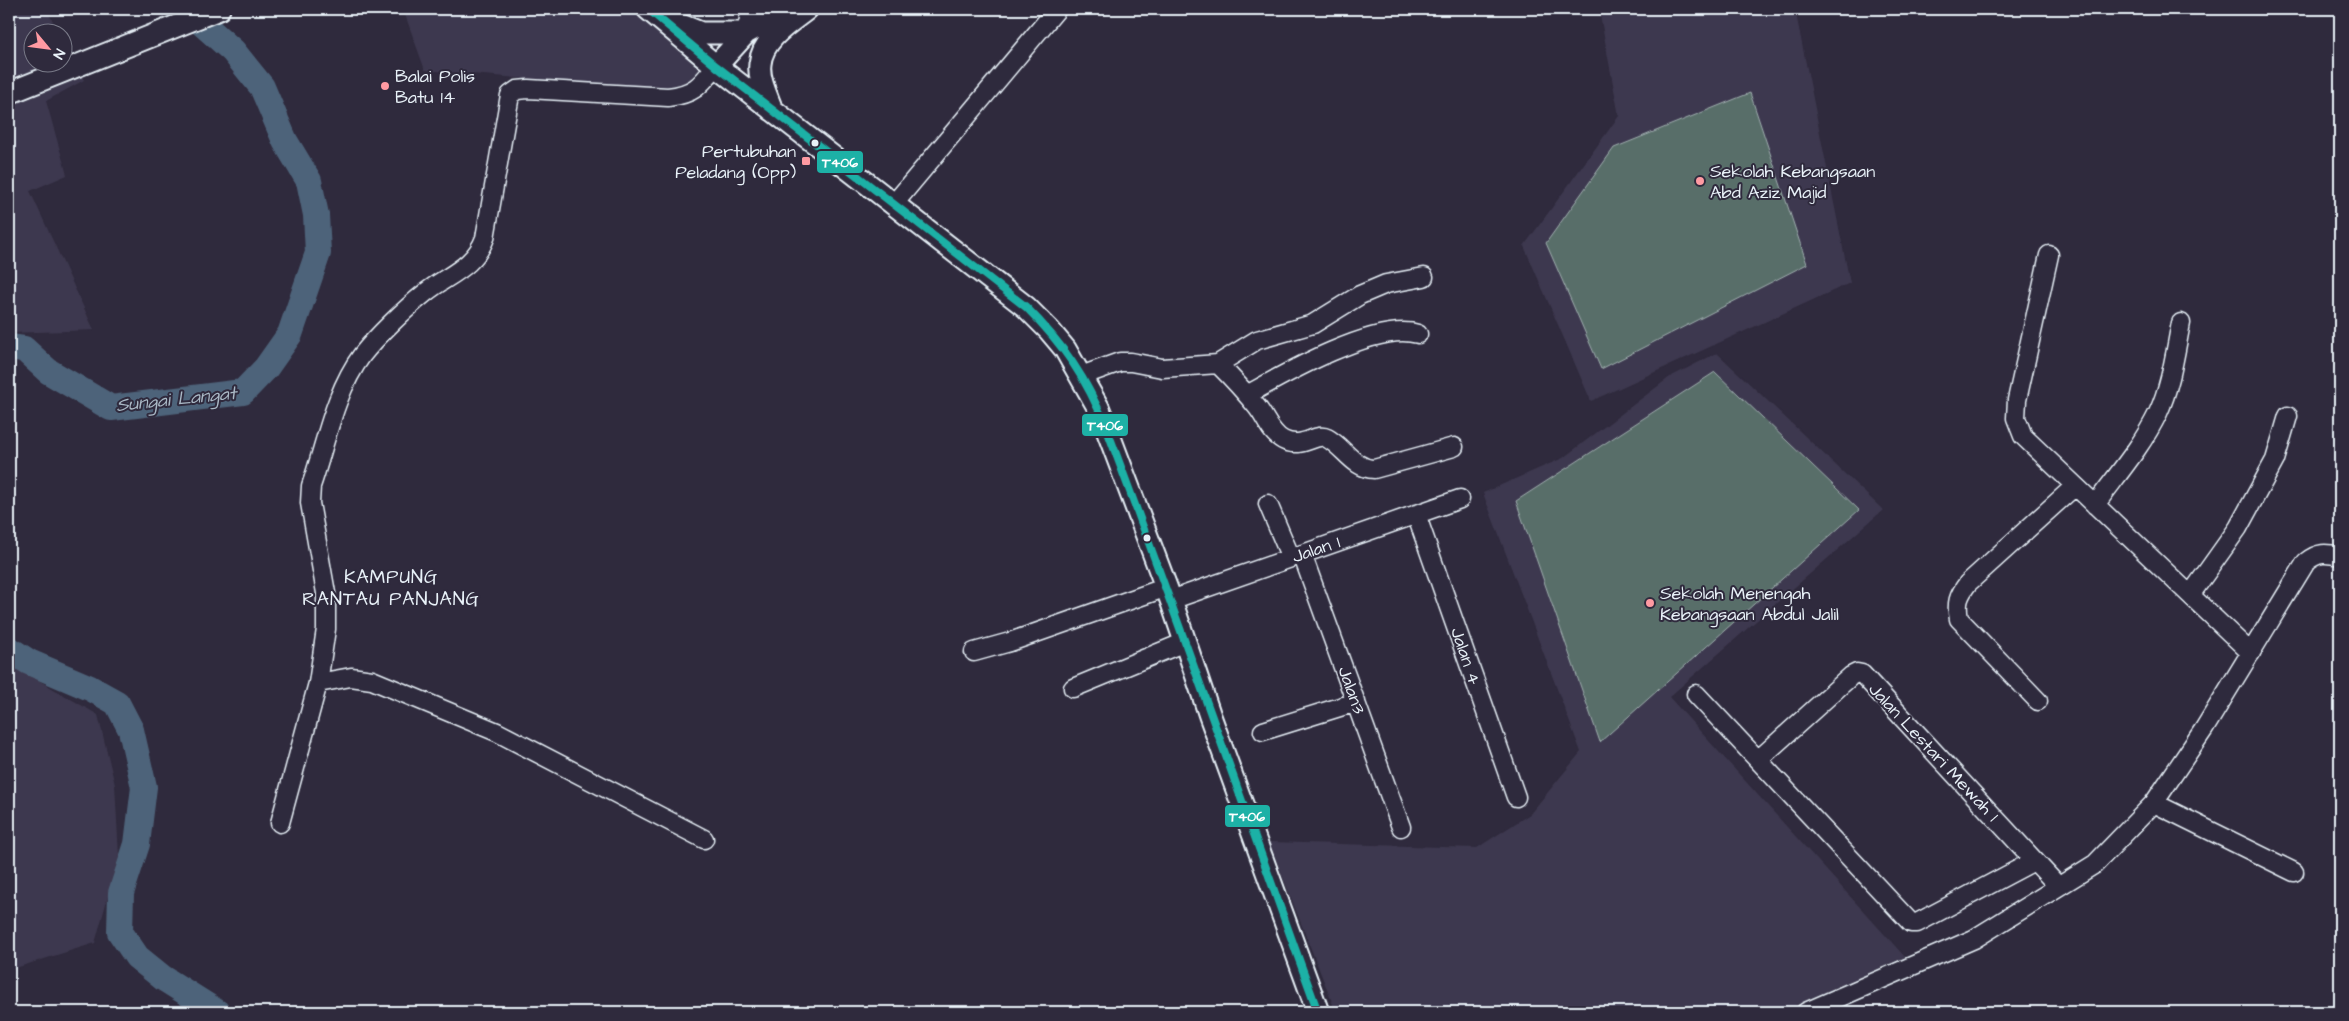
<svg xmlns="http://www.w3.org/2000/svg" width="2349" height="1021" viewBox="0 0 2349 1021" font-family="'Architects Daughter',sans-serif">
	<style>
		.built { fill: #3e394f }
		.green { fill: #596e69; stroke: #a0b0b0 }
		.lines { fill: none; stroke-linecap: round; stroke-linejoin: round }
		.river { stroke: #4e647a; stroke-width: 26 }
		.minor-casing { stroke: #e8f1f8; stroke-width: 21 }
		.tertiary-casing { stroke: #e8f1f8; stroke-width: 25 }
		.minor { stroke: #2f2a3d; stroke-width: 18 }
		.tertiary { stroke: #2f2a3d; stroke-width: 21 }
		.bus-1-casing { stroke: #2f2a3d; stroke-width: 11 }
		.bus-1 { stroke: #1db1a6; stroke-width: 8 }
		.poi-dot { fill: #ff9aa2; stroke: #2f2a3d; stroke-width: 2 }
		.bus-dot { fill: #e8f1f8; stroke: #2f2a3d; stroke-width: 2 }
		.labels { text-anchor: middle; stroke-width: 4; stroke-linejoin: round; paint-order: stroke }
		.poi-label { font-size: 18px; fill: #e8f1f8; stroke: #2f2a3d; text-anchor: start }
		.street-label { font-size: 18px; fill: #e8f1f8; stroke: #2f2a3d }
		.water-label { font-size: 19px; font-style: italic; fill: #aab9c6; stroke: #2f2a3d }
		.neighbourhood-label { font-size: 19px; letter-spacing: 1px; fill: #e8f1f8; stroke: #2f2a3d }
		.line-badge { stroke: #2f2a3d; stroke-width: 2 }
		.badge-label { font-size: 14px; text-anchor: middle; font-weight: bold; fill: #fff }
	</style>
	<rect width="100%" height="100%" fill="#2f2a3d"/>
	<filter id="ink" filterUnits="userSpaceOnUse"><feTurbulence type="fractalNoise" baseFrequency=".02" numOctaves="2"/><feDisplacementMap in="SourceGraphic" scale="10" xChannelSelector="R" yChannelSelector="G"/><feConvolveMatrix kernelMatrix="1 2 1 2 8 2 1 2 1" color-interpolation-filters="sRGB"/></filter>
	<g filter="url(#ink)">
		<!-- built -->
		<path class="built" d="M9 9H46L59 32H32V62H62L63 39 84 80 46 101 67 175 30 191 94 330 9 333Z
			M403 9H636L704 67 688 87 669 91 425 70Z
			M1599 9H1795L1850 283 1591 401 1524 246 1619 116Z
			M1717 353 1883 510 1669 697 1905 957 1780 1012H1336L1269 842 1477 848 1530 814 1581 752 1483 493 1563 458 1670 377Z
			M9 663 98 715 115 785 119 857 95 943 9 970Z"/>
		<!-- green -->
		<path class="green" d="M1750 93 1807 264 1601 369 1546 243 1614 148Z
			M1715 372 1859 510 1600 742 1516 501Z"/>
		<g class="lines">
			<!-- river -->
			<path class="river" d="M9 347 24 349 48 371 111 408 243 392 266 368 290 334 318 253 316 215 309 181 285 141 262 87 233 51 186 9
				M9 649 29 662 90 688 117 703 131 730 144 787 137 844 121 893 120 932 137 957 163 978 217 1012"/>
			<defs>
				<path id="minor" d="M746 33 751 9
					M893 205 1057 9
					M2049 255 2017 400 2016 418 2023 436 2251 653
					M1218 364C1232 378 1245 392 1257 407 1266 418 1270 433 1283 440 1302 450 1316 432 1327 438 1344 447 1354 469 1374 469L1454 447
					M1081 376 1120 362H1131L1162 368 1218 364 1257 340 1313 324 1360 295 1386 284 1424 277
					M1247 395C1284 374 1377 321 1418 334
					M1268 504 1291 558
					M2095 505C2117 475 2142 446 2158 413 2171 385 2175 353 2181 323
					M1416 514 1516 797
					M1302 554 1401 827
					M2191 594 2238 528 2275 460 2288 416
					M1171 600 1460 499
					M974 652 1010 642 1167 587
					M318 683 351 677 372 680 497 732 704 839
					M1073 688 1185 642
					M1696 694 1911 923H1917L2034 861
					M2038 701 1959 619C1956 603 1958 596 1968 583L2075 486
					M1263 731 1356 702
					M1758 760 1851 676 1857 673 1862 674 2058 886
					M2154 803 2294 872
					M280 823 318 683 326 629V593L310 503 311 486C326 443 334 393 362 355 377 336 405 309 425 293 447 275 474 268 485 238L510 95 517 90 528 89 668 97C694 94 700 86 716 66
					M1806 1012 1974 939 2095 864 2154 803 2204 729 2306 562C2318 552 2326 553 2340 556"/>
				<path id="tertiary" d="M648 9 716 66 1026 307 1049 330 1065 349 1098 407 1106 427 1171 600 1210 716 1318 1012
					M671 21 701 33H746
					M716 66 746 33 791 9
					M9 93 219 9
					M772 110C767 96 758 79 760 64 762 39 789 23 807 9"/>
			</defs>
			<!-- minor casing -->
			<use href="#minor" class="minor-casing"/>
			<!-- tertiary casing -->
			<use href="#tertiary" class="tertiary-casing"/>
			<!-- minor -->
			<use href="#minor" class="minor"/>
			<!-- tertiary -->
			<use href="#tertiary" class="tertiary"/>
			<defs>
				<path id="bus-1" d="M648 9 716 66 1026 307C1063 344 1087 379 1106 427 1179 621 1247 817 1318 1012"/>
			</defs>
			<!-- bus-1 casing -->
			<use href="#bus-1" class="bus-1-casing"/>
			<!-- bus-1 -->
			<use href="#bus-1" class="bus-1"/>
		</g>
	</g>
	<!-- markers -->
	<g class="poi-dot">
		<circle cx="385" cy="86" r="5"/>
		<rect x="801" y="156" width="10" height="10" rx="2.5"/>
		<circle cx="1700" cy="181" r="5"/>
		<circle cx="1650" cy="603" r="5"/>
	</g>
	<g class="bus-dot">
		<circle cx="815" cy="143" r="4.5"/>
		<circle cx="1147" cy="538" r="4.5"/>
	</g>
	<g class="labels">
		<!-- poi labels -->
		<g class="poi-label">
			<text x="395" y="82">Balai Polis<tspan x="395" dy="21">Batu 14</tspan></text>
			<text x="796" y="157" text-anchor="end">Pertubuhan<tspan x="796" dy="21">Peladang (Opp)</tspan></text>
			<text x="1710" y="177">Sekolah Kebangsaan<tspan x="1710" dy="21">Abd Aziz Majid</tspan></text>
			<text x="1660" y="599">Sekolah Menengah<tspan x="1660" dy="21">Kebangsaan Abdul Jalil</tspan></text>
		</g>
		<!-- street labels -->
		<g class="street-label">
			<text transform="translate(1316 549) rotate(-19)" y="6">Jalan 1</text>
			<text transform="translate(1466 656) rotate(71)" y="6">Jalan 4</text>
			<text transform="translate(1352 690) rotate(70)" y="6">Jalan3</text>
			<text transform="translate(1934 752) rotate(47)" y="6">Jalan Lestari Mewah 1</text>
		</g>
		<!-- water labels -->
		<g class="water-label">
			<text transform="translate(176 398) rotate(-6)" y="7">Sungai Langat</text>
		</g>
		<!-- neighbourhood labels -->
		<g class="neighbourhood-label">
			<text x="391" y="583">KAMPUNG<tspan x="391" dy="22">RANTAU PANJANG</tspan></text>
		</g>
	</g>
	<g class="line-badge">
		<rect x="816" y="150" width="48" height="24" rx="5" fill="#1db1a6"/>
		<rect x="1081" y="413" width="48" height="24" rx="5" fill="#1db1a6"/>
		<rect x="1224" y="804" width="47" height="24" rx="5" fill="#1db1a6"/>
	</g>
	<g class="badge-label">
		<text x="840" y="167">T406</text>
		<text x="1105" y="430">T406</text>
		<text x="1247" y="821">T406</text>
	</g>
	<!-- margin -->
	<rect width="2349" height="1021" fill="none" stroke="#2f2a3d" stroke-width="30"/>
	<rect x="15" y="15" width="2319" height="991" fill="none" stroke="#e8f1f8" stroke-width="2" filter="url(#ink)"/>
	<!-- north arrow -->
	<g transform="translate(48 48) rotate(119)"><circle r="24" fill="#2f2a3d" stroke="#797a88"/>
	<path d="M0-4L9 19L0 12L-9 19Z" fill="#ff9aa2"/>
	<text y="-8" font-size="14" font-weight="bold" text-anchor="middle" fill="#e8f1f8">N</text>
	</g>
</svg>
